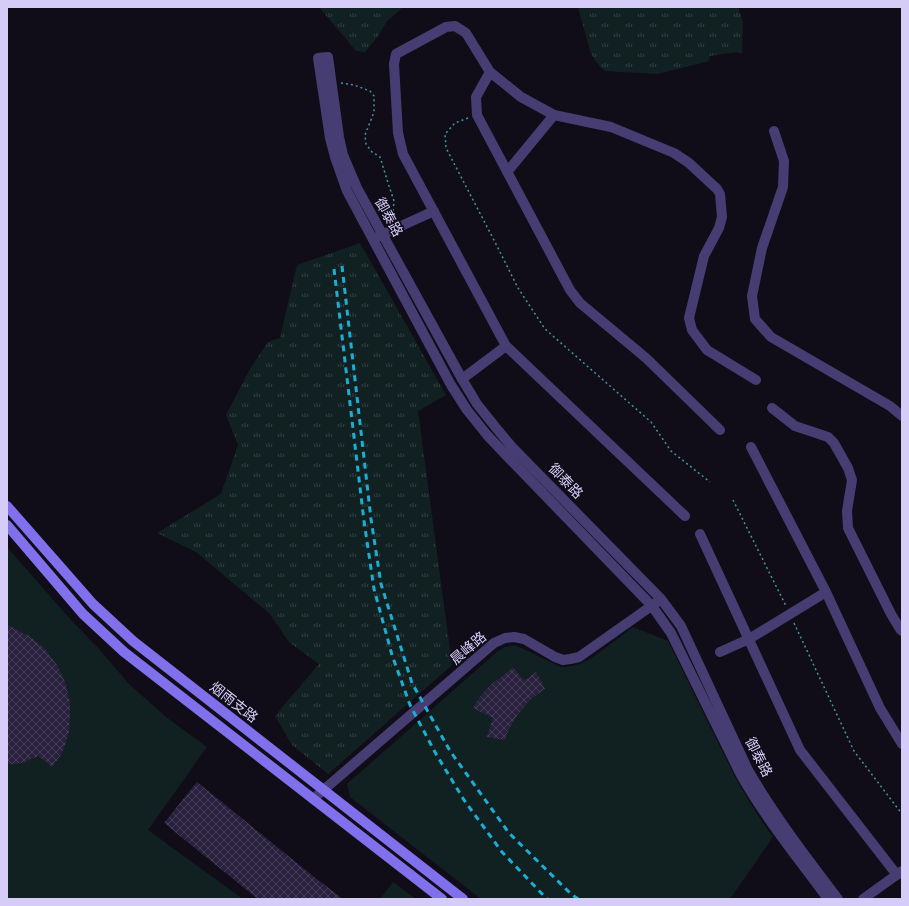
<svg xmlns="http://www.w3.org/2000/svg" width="909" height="906" viewBox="0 0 909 906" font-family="'PT Sans','Noto Sans SC',sans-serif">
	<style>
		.grass { fill: url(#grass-tufts) }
		.park { fill: #112122 }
		.building { fill: url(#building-cross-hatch) }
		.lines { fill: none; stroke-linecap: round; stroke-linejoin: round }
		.path { stroke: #3c989c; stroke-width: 1.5; stroke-dasharray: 2 3; stroke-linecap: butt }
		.minor { stroke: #463e72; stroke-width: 10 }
		.tertiary { stroke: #463e72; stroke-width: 10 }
		.secondary { stroke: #8170eb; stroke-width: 10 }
		.rail { stroke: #1eadd2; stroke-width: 3; stroke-dasharray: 6 5; stroke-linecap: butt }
		.labels { text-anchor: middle; stroke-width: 3.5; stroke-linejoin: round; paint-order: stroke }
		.street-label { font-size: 14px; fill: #d6ccf8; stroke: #100d19 }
	</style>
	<defs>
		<pattern id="grass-tufts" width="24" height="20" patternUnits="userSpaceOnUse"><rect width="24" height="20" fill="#112122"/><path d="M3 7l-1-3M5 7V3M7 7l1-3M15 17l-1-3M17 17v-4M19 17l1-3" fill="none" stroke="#334043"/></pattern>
		<pattern id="building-cross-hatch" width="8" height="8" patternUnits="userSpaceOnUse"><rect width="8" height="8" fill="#28203c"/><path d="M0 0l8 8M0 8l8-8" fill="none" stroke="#463f59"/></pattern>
	</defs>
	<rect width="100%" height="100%" fill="#100d19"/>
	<!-- grass -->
	<path class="grass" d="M319 7H403L387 21 378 36 365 52 356 51Z
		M578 7H738L743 22 742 54 737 52 710 56 709 61 658 74 605 71 601 68 591 54Z
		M360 243 446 395 418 411 452 665 328 774 292 745 275 716 319 664 289 642 270 614 196 552 157 533 221 494 238 445 226 415 250 369 268 342 280 338 297 265Z"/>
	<!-- park -->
	<path class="park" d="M7 547 70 619 100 650 128 683 166 717 207 747 148 830 243 899H7Z
		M633 627 668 641 735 777C747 798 759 818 773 837L730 899H481L350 797 347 784 498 651 505 647 515 645 561 667C580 667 591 659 605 648 615 641 624 634 633 627Z
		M393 882 416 899H380Z"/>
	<!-- building -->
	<path class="building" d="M7 625 29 636 44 648 57 665 66 684 70 703V713L69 732 63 751 58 759 52 767 38 756 25 762 17 764H7Z
		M513 667 524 681 536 672 545 689 532 698 518 714 508 731 505 740 487 737 493 718 473 708 479 698 489 687 494 682 499 679Z
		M197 782 313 876 343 899H258L164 823Z"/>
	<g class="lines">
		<!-- path -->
		<path class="path" d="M341 83 354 85 370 91 374 96V112L365 135 366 144 372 152 380 157 389 186 394 201 393 212 385 220
			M468 118 455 123 445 134 446 148 497 246 518 288 545 329 651 422 671 451 710 482
			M733 500 786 606
			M794 623 854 751 902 814"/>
		<!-- minor -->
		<path class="minor" d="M490 72 476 97 477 115 570 290 580 303 646 358 720 430
			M774 131 784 161 783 187 762 248 752 296 755 319 771 337 890 406 902 416
			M507 172 554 115
			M375 238 434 211
			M462 379 506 346
			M772 408 795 426 828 437 834 443 848 468 852 480 847 511 848 528 891 614 900 629 902 631
			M751 447 826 592 880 708 902 744
			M685 516 506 346 403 154 398 133 394 64 396 54 446 27 455 26 466 33 490 72 521 97 554 115 611 127 674 153 689 163 717 189 720 194 722 217 719 228 704 256 689 318 692 330 707 350 756 380
			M700 534 800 750 897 875
			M720 652 749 639 826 592
			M863 899 902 871"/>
		<!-- tertiary -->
		<path class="tertiary" d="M313 799 494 643 505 638 514 637 524 639 555 657 563 660 570 659 579 657 657 602
			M828 899C798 858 766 819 741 775L671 633 652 606 504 453 487 435 467 410 451 385 347 191 335 157 330 138 318 58 328 57 339 137 343 155 357 188 462 379 477 404 497 429 512 447 661 599 681 626 748 770C774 815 806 857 838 899"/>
		<!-- secondary -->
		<path class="secondary" d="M7 506 93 604 133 641 463 899
			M7 525 83 614 124 652 442 899"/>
		<!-- rail -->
		<path class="rail" d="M342 266 371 519 381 584 412 683 450 751 509 833 570 893 578 899
			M334 269 364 521 374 589 392 655 410 705 436 754 464 800 502 852 547 899"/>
	</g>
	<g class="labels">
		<!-- street labels -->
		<g class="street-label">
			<text transform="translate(389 217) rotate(61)" y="5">御泰路</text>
			<text transform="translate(566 481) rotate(46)" y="5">御泰路</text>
			<text transform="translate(468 648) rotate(-40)" y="5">晨峰路</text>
			<text transform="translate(234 702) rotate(38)" y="5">烟雨支路</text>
			<text transform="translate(759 757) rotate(63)" y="5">御泰路</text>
		</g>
	</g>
	<!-- border -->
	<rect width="909" height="906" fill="none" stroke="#d6ccf8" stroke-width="16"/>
</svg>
